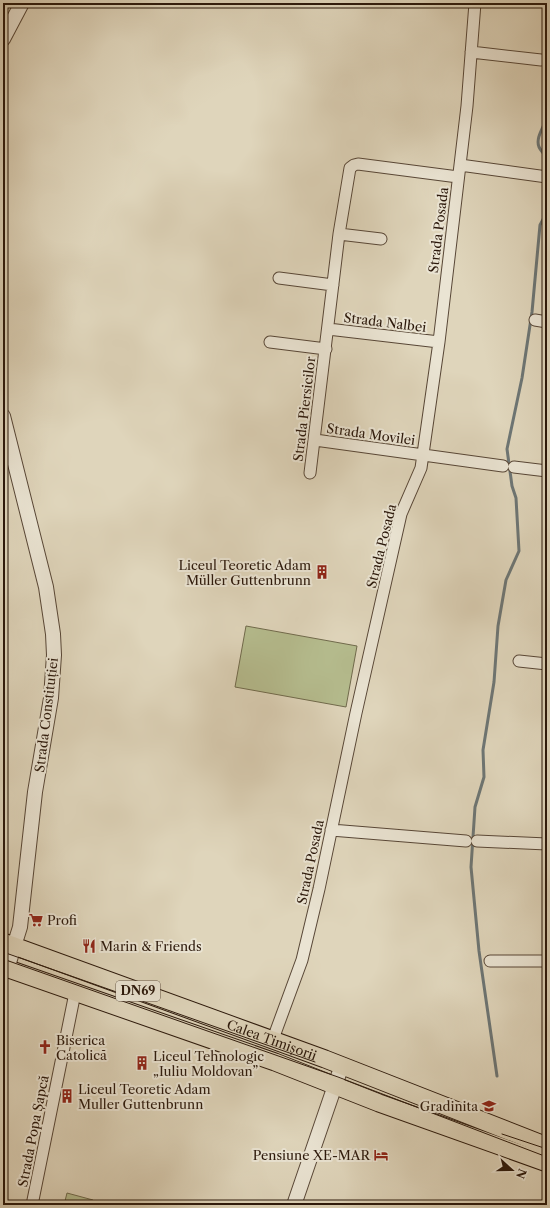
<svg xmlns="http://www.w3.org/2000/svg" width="550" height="1208" viewBox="0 0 550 1208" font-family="'Libre Caslon Text',serif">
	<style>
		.green { fill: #b5bc8e; stroke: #706a4c }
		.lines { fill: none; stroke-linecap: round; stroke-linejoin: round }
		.stream { stroke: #6d7675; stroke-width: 3 }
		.minor-casing { stroke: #584737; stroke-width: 13 }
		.tertiary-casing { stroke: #584737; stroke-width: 16 }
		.primary-casing { stroke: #2b180b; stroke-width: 19 }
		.minor { stroke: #eae4d3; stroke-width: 11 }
		.tertiary { stroke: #eae4d3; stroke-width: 14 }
		.primary { stroke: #dfd5bb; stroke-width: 17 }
		.tram { stroke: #2b180b; stroke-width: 1 }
		.labels { text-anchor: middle; stroke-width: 4; stroke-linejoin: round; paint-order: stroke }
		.shield { fill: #eae4d3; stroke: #645547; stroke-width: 1 }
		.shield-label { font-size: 12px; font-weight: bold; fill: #2b180b }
		.street-label { font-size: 13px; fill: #2b180b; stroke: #eae4d3 }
		.poi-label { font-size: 13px; fill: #2b180b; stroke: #eae4d3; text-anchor: start }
	</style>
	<rect width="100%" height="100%" fill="#dfd5bb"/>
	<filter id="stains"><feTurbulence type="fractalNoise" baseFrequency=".005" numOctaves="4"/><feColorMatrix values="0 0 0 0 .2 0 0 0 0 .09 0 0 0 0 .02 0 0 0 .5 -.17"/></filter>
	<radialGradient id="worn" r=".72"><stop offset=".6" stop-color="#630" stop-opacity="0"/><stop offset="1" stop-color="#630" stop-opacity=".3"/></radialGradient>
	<!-- green -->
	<path class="green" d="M246 626 357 646 346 707 235 687Z
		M67 1193 93 1200 92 1205H64Z"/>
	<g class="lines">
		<!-- stream -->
		<path class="stream" d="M547 116C545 126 535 137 539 147 541 151 545 155 547 158
			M497 1076 479 951 471 867 475 807 484 777 483 750 494 682 498 626 506 580 519 551 516 498 512 486 507 449 522 378 532 312 540 225 547 212"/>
		<defs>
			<path id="minor" d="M471 52 541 60
				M460 165 547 177
				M339 234 381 239
				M279 278 333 285
				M535 320 547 322
				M328 329 439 342
				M270 342 326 349
				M315 440 503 466
				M514 467 547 471
				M310 473 339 234 350 168 354 165 358 164 458 177
				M519 661 547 664
				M331 830 466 841
				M477 841 547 844
				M490 961H547
				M273 1039 302 960 319 889 356 713 401 514 421 468 439 342 467 106 475 3
				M32 1205 75 993"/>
			<path id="tertiary" d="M3 39 22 3
				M3 416 46 587 53 634 54 655 51 698 35 792 20 927 7 969
				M294 1205 342 1065"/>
			<g id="primary">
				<path id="s1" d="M3 942 325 1059 547 1146"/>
				<path d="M3 967 275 1062 379 1103 547 1163"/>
			</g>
		</defs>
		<!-- minor casing -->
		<use href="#minor" class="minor-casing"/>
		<!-- tertiary casing -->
		<use href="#tertiary" class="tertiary-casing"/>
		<!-- primary casing -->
		<use href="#primary" class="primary-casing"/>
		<!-- minor -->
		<use href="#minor" class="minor"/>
		<!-- tertiary -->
		<use href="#tertiary" class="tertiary"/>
		<!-- primary -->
		<use href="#primary" class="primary"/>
		<!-- tram -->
		<path class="tram" d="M3 952 315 1062
			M3 959 338 1077 547 1157
			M502 1134 547 1149"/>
	</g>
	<!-- icons -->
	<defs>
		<symbol id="building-bare" viewBox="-9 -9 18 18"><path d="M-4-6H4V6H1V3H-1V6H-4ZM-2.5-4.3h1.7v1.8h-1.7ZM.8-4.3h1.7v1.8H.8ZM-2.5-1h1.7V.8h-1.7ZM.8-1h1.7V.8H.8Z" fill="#8f2418" stroke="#eae4d3" stroke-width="2.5" paint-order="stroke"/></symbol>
		<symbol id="supermarket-bare" viewBox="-9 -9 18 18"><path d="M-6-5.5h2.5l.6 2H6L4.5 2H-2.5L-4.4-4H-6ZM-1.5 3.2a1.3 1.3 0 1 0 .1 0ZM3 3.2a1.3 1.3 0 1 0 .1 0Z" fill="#8f2418" stroke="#eae4d3" stroke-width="2.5" paint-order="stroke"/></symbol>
		<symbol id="restaurant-bare" viewBox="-9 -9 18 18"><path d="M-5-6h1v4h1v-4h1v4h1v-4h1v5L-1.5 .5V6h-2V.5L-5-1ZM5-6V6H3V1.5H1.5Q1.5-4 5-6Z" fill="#8f2418" stroke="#eae4d3" stroke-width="2.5" paint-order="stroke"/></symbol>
		<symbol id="church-bare" viewBox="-9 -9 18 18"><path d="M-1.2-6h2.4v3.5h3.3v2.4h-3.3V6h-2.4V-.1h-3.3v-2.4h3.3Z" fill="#8f2418" stroke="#eae4d3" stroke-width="2.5" paint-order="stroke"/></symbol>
		<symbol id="school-bare" viewBox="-9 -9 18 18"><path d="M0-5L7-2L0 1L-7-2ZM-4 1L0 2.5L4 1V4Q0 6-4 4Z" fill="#8f2418" stroke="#eae4d3" stroke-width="2.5" paint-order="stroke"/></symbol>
		<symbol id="hotel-bare" viewBox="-9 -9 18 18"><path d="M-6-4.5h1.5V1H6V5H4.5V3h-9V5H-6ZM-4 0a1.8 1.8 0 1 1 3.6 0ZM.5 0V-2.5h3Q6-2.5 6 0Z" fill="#8f2418" stroke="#eae4d3" stroke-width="2.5" paint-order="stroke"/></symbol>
	</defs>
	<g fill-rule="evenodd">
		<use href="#building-bare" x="312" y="562" width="20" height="20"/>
		<use href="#supermarket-bare" x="26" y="910" width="20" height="20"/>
		<use href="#restaurant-bare" x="79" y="936" width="20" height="20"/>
		<use href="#church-bare" x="35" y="1037" width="20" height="20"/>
		<use href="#building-bare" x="132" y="1053" width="20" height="20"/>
		<use href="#building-bare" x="57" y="1086" width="20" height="20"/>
		<use href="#school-bare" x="479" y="1096" width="20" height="20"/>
		<use href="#hotel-bare" x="371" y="1145" width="20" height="20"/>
	</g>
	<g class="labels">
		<!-- shield labels -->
		<rect class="shield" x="116" y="981" width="44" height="20" rx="3"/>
		<g class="shield-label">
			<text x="138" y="995">DN69</text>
		</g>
		<!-- street labels -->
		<g class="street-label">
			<text transform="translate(438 230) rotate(-83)" y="5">Strada Posada</text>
			<text transform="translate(385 322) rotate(7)" y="5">Strada Nalbei</text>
			<text transform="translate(304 409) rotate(-83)" y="5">Strada Piersicilor</text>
			<text transform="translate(371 434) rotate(8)" y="5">Strada Movilei</text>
			<text transform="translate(381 546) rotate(-76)" y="5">Strada Posada</text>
			<text transform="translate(46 715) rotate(-83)" y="5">Strada Constituției</text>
			<text transform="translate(310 862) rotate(-78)" y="5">Strada Posada</text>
			<text dy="5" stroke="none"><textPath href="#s1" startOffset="286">Calea Timișorii</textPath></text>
			<text transform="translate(33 1131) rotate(-79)" y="5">Strada Popa Șapcă</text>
		</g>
		<!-- poi labels -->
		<g class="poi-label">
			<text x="311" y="570" text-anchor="end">Liceul Teoretic Adam<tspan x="311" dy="15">Müller Guttenbrunn</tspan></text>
			<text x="47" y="925">Profi</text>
			<text x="100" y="951">Marin &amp; Friends</text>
			<text x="56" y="1045">Biserica<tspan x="56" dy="15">Catolică</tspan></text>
			<text x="153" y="1061">Liceul Tehnologic<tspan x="153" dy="15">„Iuliu Moldovan”</tspan></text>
			<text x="78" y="1094">Liceul Teoretic Adam<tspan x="78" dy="15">Muller Guttenbrunn</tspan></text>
			<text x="478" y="1111" text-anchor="end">Gradinita</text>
			<text x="370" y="1160" text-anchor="end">Pensiune XE-MAR</text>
		</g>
	</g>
	<!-- margin -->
	<rect width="550" height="1208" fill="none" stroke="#dfd5bb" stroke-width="16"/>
	<rect x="4" y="4" width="542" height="1200" fill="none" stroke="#2b180b" stroke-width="2"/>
	<rect x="8" y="8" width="534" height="1192" fill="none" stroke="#2b180b"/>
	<!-- north arrow -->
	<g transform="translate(512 1170) rotate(111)" stroke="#eae4d3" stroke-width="3" paint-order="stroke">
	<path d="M0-3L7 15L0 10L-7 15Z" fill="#2b180b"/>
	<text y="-6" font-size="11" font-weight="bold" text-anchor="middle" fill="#2b180b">N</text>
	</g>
	<rect width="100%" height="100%" filter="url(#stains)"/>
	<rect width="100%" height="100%" fill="url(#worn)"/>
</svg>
